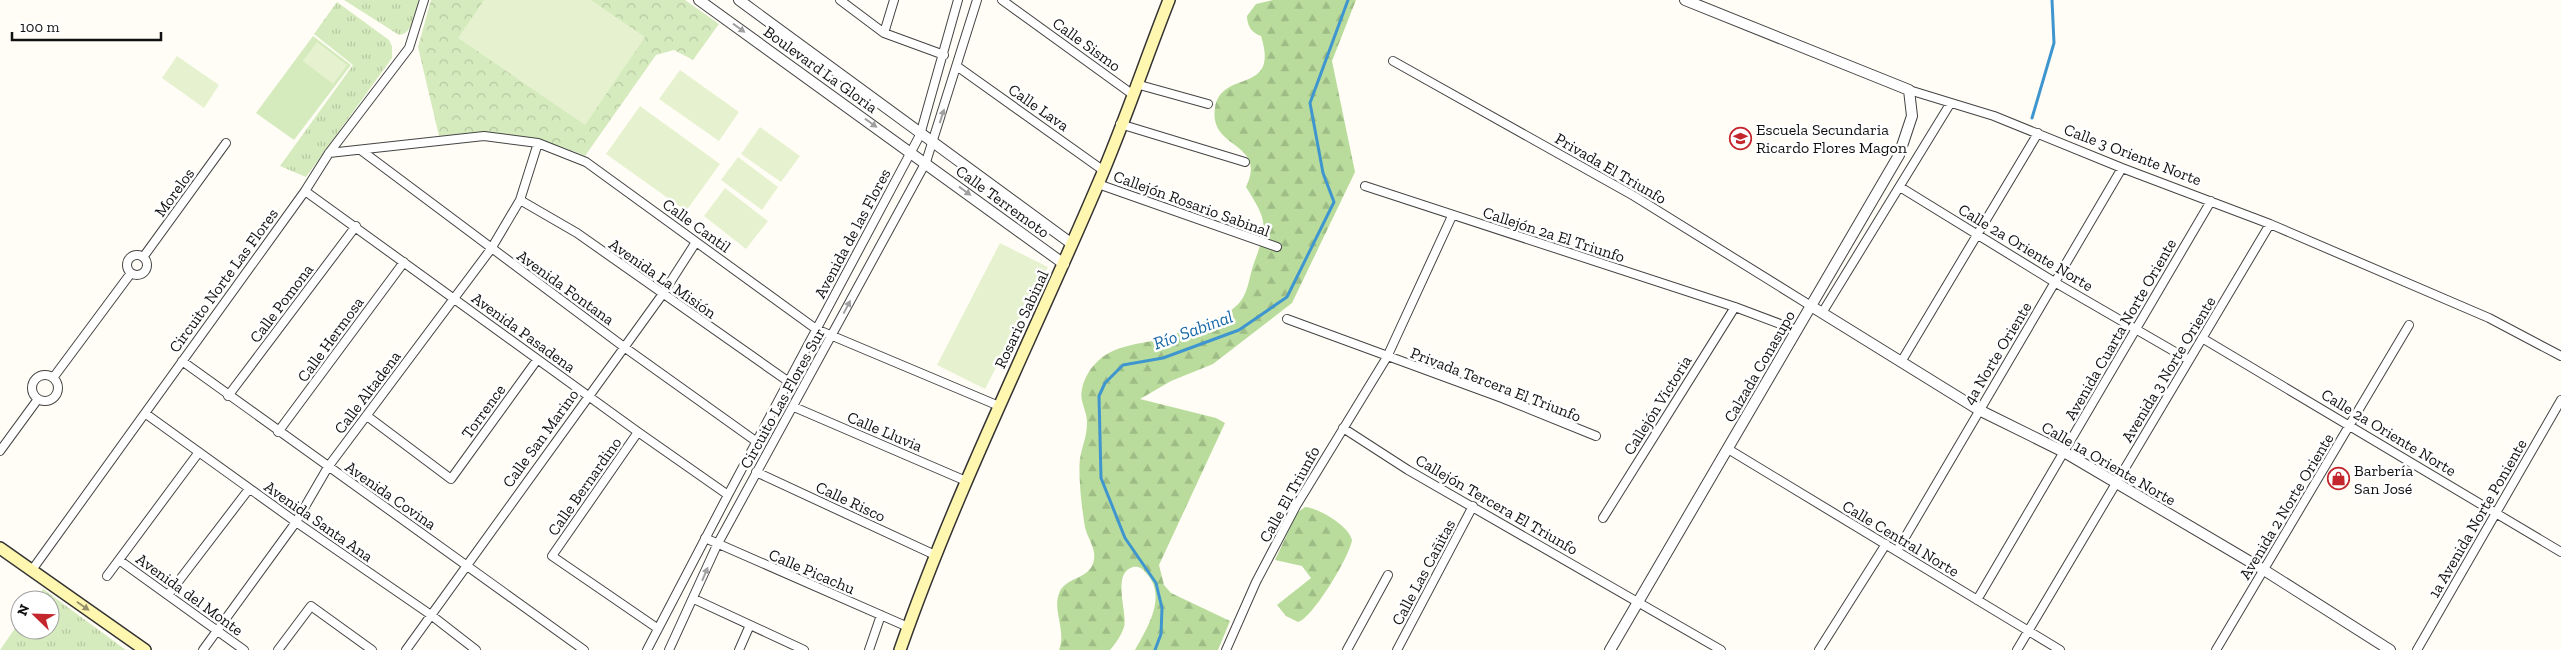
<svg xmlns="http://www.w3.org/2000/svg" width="2561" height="650" viewBox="0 0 2561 650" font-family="'Zilla Slab',serif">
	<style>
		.grass { fill: url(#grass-tufts) }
		.forest { fill: url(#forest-firs) }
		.park { fill: url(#park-crowns) }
		.garden { fill: #d5ebbd }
		.pitch { fill: #e6f2cf }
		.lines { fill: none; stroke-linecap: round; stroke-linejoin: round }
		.stream { stroke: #3f96cf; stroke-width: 3 }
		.minor-casing { stroke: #444; stroke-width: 10 }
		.tertiary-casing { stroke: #444; stroke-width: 12 }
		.secondary-casing { stroke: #333; stroke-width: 14 }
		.minor { stroke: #fff; stroke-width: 8 }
		.tertiary { stroke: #fff; stroke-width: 10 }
		.secondary { stroke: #fff6b0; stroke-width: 11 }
		.oneway { fill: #a0a0a0 }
		.oneway2 { fill: #948f68 }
		.labels { text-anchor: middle; stroke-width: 5; stroke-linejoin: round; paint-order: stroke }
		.street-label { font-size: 16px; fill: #111; stroke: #fff }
		.poi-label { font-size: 16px; fill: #111; stroke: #fff; text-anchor: start }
		.water-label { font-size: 18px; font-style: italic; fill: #1768a6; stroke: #fff }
	</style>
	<defs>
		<pattern id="grass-tufts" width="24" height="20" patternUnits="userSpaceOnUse" patternTransform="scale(1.25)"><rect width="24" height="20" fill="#d5ebbd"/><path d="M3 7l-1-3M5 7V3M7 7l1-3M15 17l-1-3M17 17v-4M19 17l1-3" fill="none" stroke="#b6c8a1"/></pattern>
		<pattern id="forest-firs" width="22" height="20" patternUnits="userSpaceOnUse" patternTransform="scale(1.25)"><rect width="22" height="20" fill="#b9dc9c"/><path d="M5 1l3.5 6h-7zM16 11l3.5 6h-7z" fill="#9ebc85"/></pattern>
		<pattern id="park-crowns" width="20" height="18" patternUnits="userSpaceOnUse" patternTransform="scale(1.25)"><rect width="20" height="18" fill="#d5ebbd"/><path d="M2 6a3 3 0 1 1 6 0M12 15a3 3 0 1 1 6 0" fill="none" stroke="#b6c8a1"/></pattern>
	</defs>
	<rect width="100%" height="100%" fill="#fffdf5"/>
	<!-- grass -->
	<path class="grass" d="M344 0H419C415 13 414 33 399 35Z
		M337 2 389 40 392 46V58L306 177 280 166 353 65 314 34Z
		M43 589 126 650H0L20 621V630H50V600H35Z"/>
	<!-- forest -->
	<path class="forest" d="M1273 0H1356L1332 61 1355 172 1292 303 1213 364 1171 381 1140 399 1216 418 1225 423 1159 565 1164 585 1171 593 1230 621 1218 650H1135C1147 628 1168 596 1146 573 1143 569 1139 566 1133 567 1111 573 1128 613 1124 627 1121 636 1116 643 1110 650H1059C1067 630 1051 609 1060 591 1068 576 1092 579 1094 559 1096 548 1087 537 1085 527 1082 510 1078 475 1080 459 1082 445 1087 438 1087 422 1087 411 1079 401 1082 389 1084 379 1089 370 1096 363 1113 344 1143 344 1166 338 1176 335 1184 329 1193 325 1211 319 1227 317 1240 302 1249 291 1249 276 1254 263 1268 225 1268 222 1246 187 1268 141 1208 150 1215 108 1221 68 1280 96 1261 36 1252 33 1247 26 1247 16L1256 4Z
		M1305 507C1319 508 1349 526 1352 540 1350 556 1312 619 1298 622L1286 616 1277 605 1311 578 1302 566 1275 560 1297 513Z"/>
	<!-- park -->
	<path class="park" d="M431 0H685L719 24 693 60 674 50 656 55 585 156C534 134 493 131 439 136L418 47Z"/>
	<!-- garden -->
	<path class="garden" d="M313 36 351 65 294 140 256 113Z"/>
	<!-- pitch -->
	<path class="pitch" d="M484 0H591L645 37 585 125 458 38Z
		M317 42 347 65 333 84 303 61Z
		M177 56 219 85 204 108 162 78Z
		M680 70 739 112 719 141 659 99Z
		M640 106 720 164 686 211 606 154Z
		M760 127 800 156 781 182 741 154Z
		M738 157 778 187 762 210 721 180Z
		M725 188 768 221 746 249 704 216Z
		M1000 243 1048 267 985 389 937 365Z"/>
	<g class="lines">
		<!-- stream -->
		<path class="stream" d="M2032 118 2054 43 2052 0
			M1155 650 1161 634 1162 608 1156 583 1125 538 1101 478 1099 396 1105 383 1123 365 1163 358 1239 330 1287 297 1334 202 1323 173 1310 103 1348 0"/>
		<defs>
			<path id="minor" d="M840 0 884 33 944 55
				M1002 0 1132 94
				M884 33 894 0
				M1393 61 1634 196 1811 306
				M958 67 1104 171
				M1136 84 1208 104
				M1909 90 1994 116 2122 168 2270 224 2489 318 2561 356
				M1120 124 1245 162
				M362 151 624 347 757 442
				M329 153 484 136 538 143 586 162 816 329 999 406
				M1098 184 1277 247
				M1365 186 1735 307 1796 330
				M1900 187 2056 283 2189 360
				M305 191 638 432 728 495
				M520 200 577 233 789 382
				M127 265a10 10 0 1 1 20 0a10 10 0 1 1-20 0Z
				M144 256 226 143
				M1822 313 1950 104
				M1287 319 1502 398 1596 436
				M2202 338 2561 552
				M182 361 584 650
				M1901 362 2038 133
				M32 388a13 13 0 1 1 26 0a13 13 0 1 1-26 0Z
				M53 378 131 273
				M228 396 356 226
				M794 407 966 481
				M146 414 296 522 431 615 476 650
				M367 416 451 479 537 360
				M1343 428 1408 470 1721 650
				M278 432 404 262
				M638 432 552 556 657 628
				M1728 449 2060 650
				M0 451 38 399
				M756 472 935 555
				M1603 518 1735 307
				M705 538 908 627
				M1897 551 2122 168
				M119 560 244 650
				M32 570 305 191 329 153 409 48 424 0
				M107 576 199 452
				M168 595 249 489
				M694 599 804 650
				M1977 600 2211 201
				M203 650 296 522 328 467 491 249 520 200 538 143
				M278 650 311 606 372 650
				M406 650 662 295 696 242
				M647 650 728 495 920 135 958 0
				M669 650 717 545 926 162 977 0
				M739 650 750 625
				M869 650 881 615
				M1226 650 1256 582 1296 506 1387 357 1452 216
				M1347 650 1388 575
				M1397 650 1473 506
				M1819 650 1886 544
				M2017 650 2270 224
				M2216 650 2409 325
				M2417 650 2561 400"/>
			<path id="tertiary" d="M699 0 1064 264
				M739 0 1072 244
				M1811 306 1979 410 2064 452 2264 570 2390 650
				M1610 650 1899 155 1912 116 1909 90 1685 0"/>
			<path id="secondary" d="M0 548 145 650
				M900 650C956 490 1032 339 1098 184 1124 124 1145 61 1169 0"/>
		</defs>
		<!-- minor casing -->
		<use href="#minor" class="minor-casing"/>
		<!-- tertiary casing -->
		<use href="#tertiary" class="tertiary-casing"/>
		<!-- secondary casing -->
		<use href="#secondary" class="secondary-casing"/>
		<!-- minor -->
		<use href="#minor" class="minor"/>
		<!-- tertiary -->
		<use href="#tertiary" class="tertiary"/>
		<!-- secondary -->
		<use href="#secondary" class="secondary"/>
	</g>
	<!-- one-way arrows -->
	<defs><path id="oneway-solid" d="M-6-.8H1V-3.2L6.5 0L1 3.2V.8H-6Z" transform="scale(1.25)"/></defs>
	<g class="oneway">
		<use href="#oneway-solid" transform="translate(739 28) rotate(36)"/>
		<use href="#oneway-solid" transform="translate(942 116) rotate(-72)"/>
		<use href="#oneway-solid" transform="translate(871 123) rotate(36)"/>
		<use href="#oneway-solid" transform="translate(965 191) rotate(36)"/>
		<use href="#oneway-solid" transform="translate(847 307) rotate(-62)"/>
		<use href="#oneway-solid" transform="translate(705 574) rotate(-67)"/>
	</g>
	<use class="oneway2" href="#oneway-solid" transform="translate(83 606) rotate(35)"/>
	<!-- icons -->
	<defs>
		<symbol id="school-ring" viewBox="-11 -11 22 22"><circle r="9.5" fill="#fff" stroke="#c4262e" stroke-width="1.5"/><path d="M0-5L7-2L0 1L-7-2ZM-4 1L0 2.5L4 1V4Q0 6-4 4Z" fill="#c4262e"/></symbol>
		<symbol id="shop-ring" viewBox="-11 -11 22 22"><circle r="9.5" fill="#fff" stroke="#c4262e" stroke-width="1.5"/><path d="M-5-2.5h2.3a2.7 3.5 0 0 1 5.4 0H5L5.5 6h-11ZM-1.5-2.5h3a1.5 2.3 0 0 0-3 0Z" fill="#c4262e"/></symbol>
	</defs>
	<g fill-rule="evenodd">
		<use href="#school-ring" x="1728" y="126" width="25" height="25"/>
		<use href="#shop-ring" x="2326" y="466" width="25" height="25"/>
	</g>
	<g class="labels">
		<!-- street labels -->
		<g class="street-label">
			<text transform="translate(1087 44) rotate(36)" y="6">Calle Sismo</text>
			<text transform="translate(821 69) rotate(36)" y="6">Boulevard La Gloria</text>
			<text transform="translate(1039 107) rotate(35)" y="6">Calle Lava</text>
			<text transform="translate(2133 154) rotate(21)" y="6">Calle 3 Oriente Norte</text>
			<text transform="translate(1611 168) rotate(30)" y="6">Privada El Triunfo</text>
			<text transform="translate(174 192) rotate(-54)" y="6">Morelos</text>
			<text transform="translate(1003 201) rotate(36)" y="6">Calle Terremoto</text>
			<text transform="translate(1192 203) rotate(20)" y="6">Callejón Rosario Sabinal</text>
			<text transform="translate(697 225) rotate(36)" y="6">Calle Cantil</text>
			<text transform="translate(852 233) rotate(-62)" y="6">Avenida de las Flores</text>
			<text transform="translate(1554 234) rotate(18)" y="6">Callejón 2a El Triunfo</text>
			<text transform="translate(2026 247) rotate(31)" y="6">Calle 2a Oriente Norte</text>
			<text transform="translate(663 278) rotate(35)" y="6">Avenida La Misión</text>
			<text transform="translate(223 280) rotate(-54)" y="6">Circuito Norte Las Flores</text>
			<text transform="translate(566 287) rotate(36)" y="6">Avenida Fontana</text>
			<text transform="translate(281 303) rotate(-53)" y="6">Calle Pomona</text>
			<text transform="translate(1021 319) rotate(-65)" y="6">Rosario Sabinal</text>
			<text transform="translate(2120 329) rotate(-60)" y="6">Avenida Cuarta Norte Oriente</text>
			<text transform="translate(524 332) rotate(36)" y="6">Avenida Pasadena</text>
			<text transform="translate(330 339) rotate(-54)" y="6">Calle Hermosa</text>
			<text transform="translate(1997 353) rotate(-59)" y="6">4a Norte Oriente</text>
			<text transform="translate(1759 366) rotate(-60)" y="6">Calzada Conasupo</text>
			<text transform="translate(2168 369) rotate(-59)" y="6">Avenida 3 Norte Oriente</text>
			<text transform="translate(1496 384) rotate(21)" y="6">Privada Tercera El Triunfo</text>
			<text transform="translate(367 392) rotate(-53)" y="6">Calle Altadena</text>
			<text transform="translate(782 398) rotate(-61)" y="6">Circuito Las Flores Sur</text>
			<text transform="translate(1657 405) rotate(-58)" y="6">Callejón Victoria</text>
			<text transform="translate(483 411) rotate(-54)" y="6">Torrence</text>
			<text transform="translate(885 431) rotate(23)" y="6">Calle Lluvia</text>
			<text transform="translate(2389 432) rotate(31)" y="6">Calle 2a Oriente Norte</text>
			<text transform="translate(540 438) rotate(-54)" y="6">Calle San Marino</text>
			<text transform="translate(2109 463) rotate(30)" y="6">Calle 1a Oriente Norte</text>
			<text transform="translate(584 486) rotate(-55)" y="6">Calle Bernardino</text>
			<text transform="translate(1289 494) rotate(-61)" y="6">Calle El Triunfo</text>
			<text transform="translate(391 495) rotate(35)" y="6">Avenida Covina</text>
			<text transform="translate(851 501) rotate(25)" y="6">Calle Risco</text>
			<text transform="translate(1497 504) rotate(30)" y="6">Callejón Tercera El Triunfo</text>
			<text transform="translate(2286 506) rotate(-59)" y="6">Avenida 2 Norte Oriente</text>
			<text transform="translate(2477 518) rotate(-60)" y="6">1a Avenida Norte Poniente</text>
			<text transform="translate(319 521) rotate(35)" y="6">Avenida Santa Ana</text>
			<text transform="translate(1901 538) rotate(31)" y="6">Calle Central Norte</text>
			<text transform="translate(812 571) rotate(23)" y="6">Calle Picachu</text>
			<text transform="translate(1423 572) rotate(-62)" y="6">Calle Las Cañitas</text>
			<text transform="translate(190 594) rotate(36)" y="6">Avenida del Monte</text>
		</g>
		<!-- poi labels -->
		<g class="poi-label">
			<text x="1756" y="135">Escuela Secundaria<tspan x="1756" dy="18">Ricardo Flores Magon</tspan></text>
			<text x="2354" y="476">Barbería<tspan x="2354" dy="18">San José</tspan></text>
		</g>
		<!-- water labels -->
		<g class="water-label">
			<text transform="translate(1193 330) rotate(-20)" y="6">Río Sabinal</text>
		</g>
	</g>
	<!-- north arrow -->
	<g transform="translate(35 615) rotate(293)"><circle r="24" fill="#ffffff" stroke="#a0a0a0"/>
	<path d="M0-4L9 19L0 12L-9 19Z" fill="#c4262e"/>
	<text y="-8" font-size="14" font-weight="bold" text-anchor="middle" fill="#111111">N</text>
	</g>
	<!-- scale -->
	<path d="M12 32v8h149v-8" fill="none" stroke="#111111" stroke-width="2.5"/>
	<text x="20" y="32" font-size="15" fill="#111111" stroke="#ffffff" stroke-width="4" paint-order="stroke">100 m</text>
</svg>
